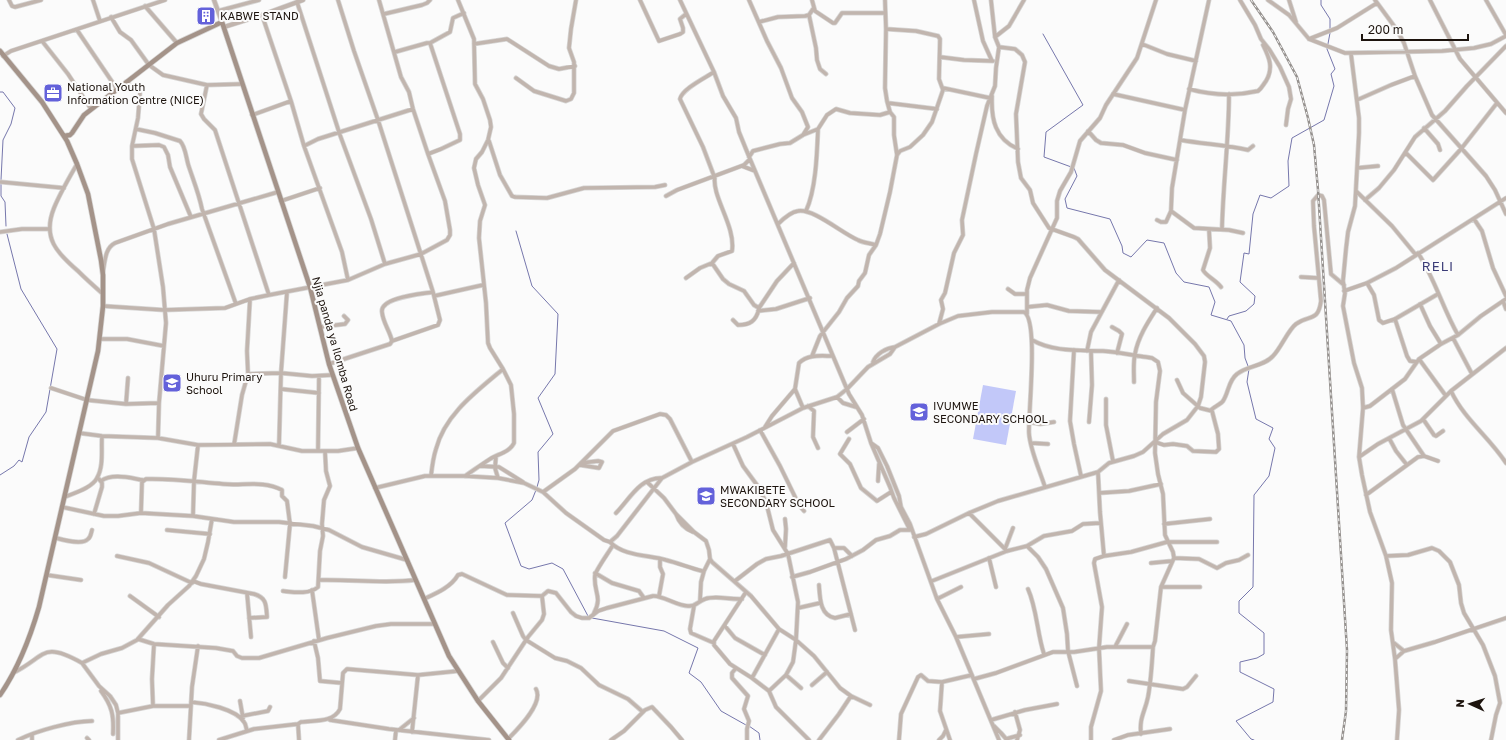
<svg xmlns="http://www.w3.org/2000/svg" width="1506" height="740" viewBox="0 0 1506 740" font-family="'Golos Text',sans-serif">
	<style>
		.green { fill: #c2c8f9 }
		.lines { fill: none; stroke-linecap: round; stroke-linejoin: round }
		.stream { stroke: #7677ac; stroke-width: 1 }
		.minor-casing { stroke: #d7d6d5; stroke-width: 5 }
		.tertiary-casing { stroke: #d7d6d5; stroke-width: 5.5 }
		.secondary-casing { stroke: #d7d6d5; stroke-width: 6 }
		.minor { stroke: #c1b5ae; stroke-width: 3.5 }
		.tertiary { stroke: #c1b5ae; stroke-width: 4 }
		.secondary { stroke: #a49389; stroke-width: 4.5 }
		.rail-casing { stroke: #95918e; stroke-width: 2.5 }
		.rail { stroke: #fbfbfb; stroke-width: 1; stroke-dasharray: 3; stroke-linecap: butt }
		.labels { text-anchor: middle; stroke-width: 4; stroke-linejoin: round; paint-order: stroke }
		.poi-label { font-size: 11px; fill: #1d140e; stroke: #fbfbfb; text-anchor: start }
		.street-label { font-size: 11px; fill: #1d140e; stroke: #fbfbfb }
		.quarter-label { font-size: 13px; letter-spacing: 1px; fill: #3a3b77; stroke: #fbfbfb }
	</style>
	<rect width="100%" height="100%" fill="#fbfbfb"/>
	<!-- green -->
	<path class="green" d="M983 385 1016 391 1006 445 973 439Z"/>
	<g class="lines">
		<!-- stream -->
		<path class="stream" d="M1321 0V5L1330 19V30
			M1043 34 1083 105 1046 132 1044 157 1074 168 1077 176 1065 199 1067 208 1110 219 1122 246 1123 253 1131 257 1147 240 1164 243 1176 273 1184 282 1209 287 1215 302 1211 315 1231 321 1244 345 1245 358 1248 366
			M0 92H3L15 108 11 124 3 140 1 180
			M1 183V196L5 202 6 226
			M516 231 532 286 558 314 555 374 538 398 553 434 538 452 539 480 537 487
			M1227 319 1229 316 1246 311 1254 304 1255 296 1240 282 1244 253 1249 254 1253 214 1260 195 1271 198 1289 186 1288 161 1292 138 1324 120 1334 86 1331 74 1335 69 1327 49 1330 33
			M1249 369 1247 382 1256 419 1273 428 1269 439 1275 448 1269 476 1254 495 1253 587 1239 601V613L1264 633V654L1257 658 1240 662V672L1274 689 1273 702 1236 721 1251 739 1254 740
			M0 475 14 466 19 460 22 462 29 437 46 412 57 349 21 289 7 234
			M536 490 532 500 505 523 521 566 529 569 552 563 563 569 588 616
			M592 618 664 631 698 648 689 673 701 682 721 711 746 725
			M749 726 759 733 760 740"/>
		<defs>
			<path id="minor" d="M9 0 12 6 15 7 41 0
				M93 0 100 21
				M338 0 354 51 378 120 433 292 440 320 438 325 392 341
				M640 0 659 41 680 34 683 32V28L680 19 686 14
				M680 0 714 72 723 96 736 118 739 132 750 159 849 394 862 415 871 443 878 448 887 466 899 496 901 507 910 524 937 599 956 637 999 740
				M749 0 767 41 781 68 792 98 802 112 808 127 803 135
				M812 0 815 11 833 23H835L842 13H885
				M974 0 983 41 992 61
				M1240 0 1255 25 1261 39 1269 49 1280 67 1289 87 1291 99 1288 109 1286 125
				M1268 0 1289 15 1309 39 1345 53 1442 51 1474 48 1491 44 1506 36
				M1289 0 1296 22
				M1375 0 1397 30 1404 43 1415 76 1432 115 1486 176 1495 190 1506 214
				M1430 0 1460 59 1506 113
				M1486 0 1506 35
				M297 2 340 135 371 219 385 264
				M145 6 177 43
				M218 11 259 0
				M384 14 422 5 427 3 430 0
				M262 15 291 101 304 146 342 252 348 280
				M809 15 816 48 817 60 820 69 826 74
				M111 17 120 32 131 40 149 65 163 75 207 85 242 84
				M759 22 778 17 805 16 809 15 813 9
				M886 29 916 31 938 36 940 39 939 79 943 90 932 122 923 135 910 147 900 151 897 155
				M77 30 117 89
				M995 37 1009 26 1024 0
				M1309 39 1337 28 1377 3
				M42 41 68 74 91 109
				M430 43 450 32 453 18 464 13
				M474 44 507 39 549 66 559 69 575 66
				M1142 44 1167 54 1196 61
				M395 52 427 43H430L460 134V140L441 149 428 154
				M1351 54 1359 118V133L1355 206 1348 232 1346 249 1343 281 1345 293 1343 306 1354 363 1362 388 1363 408 1359 457 1362 475 1370 512 1386 556 1392 583 1391 630 1395 659 1399 710 1397 740
				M3 56 11 51 165 0
				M940 57 964 60 993 61
				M516 78 534 91 566 101 571 99 574 93V62L569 48 571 29 576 0
				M126 82 140 92 138 118 132 146V159L154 229 163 287 166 323 159 403 158 438
				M207 85 201 114 204 119 215 130 269 295
				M943 88 990 98
				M1189 89C1211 95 1236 96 1258 91 1262 88 1263 85 1266 81 1274 68 1269 57 1263 45
				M1113 94 1185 110
				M992 96C991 119 995 139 1018 149
				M1357 100 1391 85 1415 76
				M888 103 937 109
				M252 115 291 101
				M1424 128 1438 144 1440 150
				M136 129 155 133 180 141C186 147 186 159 189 167 194 182 199 194 202 209L236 304
				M1088 131 1096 140 1101 143 1123 145 1145 153 1177 160
				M1181 140C1203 144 1226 145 1248 150L1253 146
				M489 141 500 175 512 196 515 197 547 198 584 188 655 187 665 185
				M132 146 159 145 164 147 168 155 170 167 191 217
				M304 146 318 139 413 109
				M1406 153 1433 180 1461 149 1497 103
				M749 157 753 151 780 144 790 143 803 135 818 129 827 115 836 109 850 113 880 115 890 112
				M77 164C69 178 60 193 54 208 42 238 57 253 78 271 86 279 95 287 103 294
				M742 166 755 171
				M1357 168 1378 166
				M714 176 703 147 680 99C682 89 705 78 714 72
				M1 182 64 188
				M1356 191 1392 226 1416 255
				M666 196 677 190 744 165 750 159
				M1365 200 1379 188 1394 170 1415 137 1445 111 1467 86 1506 46
				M281 201 320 188
				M806 211C816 189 817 154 818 129
				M1171 211 1194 228 1229 230 1243 233
				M1474 219 1482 231 1493 268 1506 296
				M1157 220 1161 222H1166L1171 211 1172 188 1185 110 1209 0
				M778 224C783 219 790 212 798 211 813 208 843 234 858 240 863 243 870 243 876 245
				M1209 229 1210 248 1203 270C1206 276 1216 280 1221 287
				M1222 229C1223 184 1229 139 1229 94
				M0 232 22 229H49
				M1418 253C1435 279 1443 309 1458 335
				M712 263 723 279 729 284 744 291 754 305 759 308 777 281 794 263
				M103 272C105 261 105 248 115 243L168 224 278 192
				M1301 277 1318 278
				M686 278 700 268 712 263 718 256 732 251C736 226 711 196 715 176
				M1367 283 1374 295 1379 320 1383 323 1395 319 1438 294
				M1008 289 1015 294H1027
				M1344 291 1367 283 1396 268 1506 198
				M434 296 483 285
				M1503 301 1506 309
				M1420 304 1430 326 1441 344
				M103 306 164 310 225 308 250 299 269 295 348 280 385 264 421 254 447 240 450 235V230L445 201 428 154 413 109 409 92 401 77 379 0
				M1027 307 1047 305 1069 311 1101 312
				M758 311 776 309 810 298
				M1027 314V290L1030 278 1057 218V201L1060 191 1071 172 1080 141 1100 118 1106 105 1137 58 1156 0
				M1395 319 1407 356 1410 361 1417 362
				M733 320 738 325C750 325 756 321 759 309
				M939 324 943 309 941 300 945 293 954 253 963 235 962 220 976 154 987 106 995 86 996 68 999 47 995 37 991 0
				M320 327 345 324 348 320 344 316
				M1112 327 1119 331 1122 334 1117 353
				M1453 338 1472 374
				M100 339H127L164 346
				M1074 350 1070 421 1074 444 1081 476
				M1087 351 1091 332 1119 280
				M812 356 820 336 839 312 847 298 858 286 859 281 865 273 869 255 876 245 880 234 890 192 897 155 894 135V117L890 112 887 101 885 88 886 29 885 0
				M1419 359 1446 396
				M873 362C876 354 886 348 895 347
				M329 364 390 344 392 341C390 331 383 323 382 312 380 297 422 294 433 292
				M248 374 281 373 312 376 332 375
				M1134 382C1134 373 1133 363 1135 354 1138 337 1148 322 1157 308
				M51 388 87 400 126 404 159 403
				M281 389 319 393
				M1392 389 1403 425 1424 456
				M1451 391C1464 419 1489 437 1506 463
				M837 397 843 403 856 407
				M1106 399V425L1113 461
				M126 404 128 378
				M808 406 814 411 813 437 818 448
				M803 408 795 389 799 363C808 354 821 356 832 356
				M1363 408 1370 406 1405 379 1419 359 1441 344 1458 335 1481 316 1506 299
				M1211 410C1215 406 1221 404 1223 401 1229 392 1228 381 1237 374 1248 365 1263 367 1273 356 1281 348 1288 330 1296 324 1309 314 1318 323 1321 301L1314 226 1313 201 1318 195 1322 196 1324 200 1331 274 1344 285
				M1423 419 1434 435 1436 436 1443 431
				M1029 422 1040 424 1054 422
				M1089 422 1092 385 1091 351
				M765 427 772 416 795 389
				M760 430 780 466 799 505 804 511
				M847 432 864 419
				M79 433 102 436 158 438 198 445 270 444 302 451H338L358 448
				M1389 438 1396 451 1407 465
				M849 439 840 454 850 464 861 488 877 501 891 492
				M1155 442 1164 445 1173 444 1187 446 1193 451 1216 452 1219 449 1218 434 1212 411 1200 408 1183 393 1177 380
				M871 443 890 487 894 498 910 530
				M1031 443 1048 444
				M733 444 743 466 757 485 766 502 773 530 788 554 798 602 796 640 793 662 786 675 769 691
				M234 445 242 395 248 374 247 351 250 299
				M279 446 281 373 287 292
				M318 451 319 376
				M496 456 495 468 498 478
				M1359 457 1378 444 1421 421 1451 391 1506 348
				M580 465 599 468 602 462 598 461 581 463
				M480 466 499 467 523 482
				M431 476C432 467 433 458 436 449 445 414 477 391 503 369L490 348 488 343 486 303 479 238 480 221 485 205 478 185 474 168 476 159 482 152 488 140 491 127 490 120 483 99 475 84 474 39 458 0
				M465 476C474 470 482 464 490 459 498 454 510 452 514 443V414L511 385 503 369
				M101 481C112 473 130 478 143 480
				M878 481 879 464
				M647 482 664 498 676 514 694 532 706 541 709 550 710 559 712 562 751 596 779 629 796 640 814 656 840 688 851 696 870 705
				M375 488 425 476H465L498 478 524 483 543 492 566 513 604 540 610 542 617 536 662 478 692 462 747 437 803 408 837 397 847 389 868 367 890 354 895 347 939 324 958 316 992 312H1024C1039 320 1028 414 1029 433 1030 450 1040 471 1045 487
				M543 492 575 469 613 431 660 414 666 415 670 419 692 462
				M1099 493 1129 491 1161 484
				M1366 495 1418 457 1424 456 1438 461
				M65 497C74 493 92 488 97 478 104 466 101 449 102 436
				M62 507 104 516H118L141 513 158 514 193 516 234 522H279L313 526 329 530 362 547 407 560
				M141 513 142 482 146 479C171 478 198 482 223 484 243 486 263 480 282 490V496L287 501 290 524 285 577
				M616 513C629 500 640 477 662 478
				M969 513 1007 551
				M94 514 102 487V483L99 479
				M676 514C679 523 685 529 693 532
				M193 516 194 481 198 445
				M785 519 786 529 785 547
				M1164 524 1210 519
				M167 530 210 534
				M914 537 926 534 969 513 998 501 1098 472 1109 463 1134 456 1143 452 1163 434 1187 420 1198 406 1201 397 1205 362 1204 356 1195 344 1169 318 1105 270 1078 239 1074 237 1049 228 1033 203 1030 190 1021 178 1018 162 1016 114 1025 62 1022 55 1015 49 999 47
				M56 538C63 540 83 545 88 539 91 537 91 533 92 530
				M610 542C623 556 648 555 666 560 678 563 690 568 702 571H704L710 559
				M1027 546 1044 536 1072 531 1083 524 1100 523
				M834 548H844L852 556
				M1005 549 1013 528
				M117 556 149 563 192 583
				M1104 556 1131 552 1167 542H1217
				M1386 556 1408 555 1432 548 1439 551 1450 562 1459 585 1461 603 1464 613 1483 645 1495 676 1500 703 1496 715 1491 740
				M989 558 996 587
				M1174 558 1199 559 1217 568 1226 563 1239 560 1248 555
				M1151 563 1172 561
				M595 573 612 583 639 591 644 598
				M47 575 81 580
				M792 577 810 572 846 559 863 550 876 540 890 536 900 530H909
				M319 580C351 579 384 584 415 580
				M193 581 201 584 254 594C267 598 266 605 267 617L249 618
				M735 581 757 564 766 559 781 556 830 540 834 548 855 630
				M932 581 1007 551 1027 546 1038 557 1046 569 1063 608 1067 634 1068 651 1077 686
				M819 585C820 599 820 615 835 618L851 614
				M1161 587H1200
				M1028 589C1037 609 1037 633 1044 654
				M312 590 319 640
				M283 591C293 592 309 595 318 587L320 551 323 536 322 524 324 500 330 486 326 471 325 451
				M746 592 714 641V645L730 664 752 678 769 691 776 707 809 740
				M247 593 251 637
				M130 596 159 617
				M659 596 663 574 660 567V559
				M424 599C437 593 451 587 458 575L462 574 507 595 542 596
				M937 599 961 587
				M700 601 701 582 704 571
				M694 606 690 629 691 633 714 643
				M798 608 820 603
				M513 613 523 636 526 640 555 658 567 661 581 668 599 685 628 699 643 712
				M594 613C603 596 593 592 595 575 596 570 609 552 613 545
				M725 626 735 638 765 655
				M956 637 989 634
				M138 639 154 644 216 648 233 651 237 656 242 658H259L327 638 376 626 391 624H435
				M314 641 318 658 320 681 342 683
				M493 642 503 663 508 668
				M1394 643 1404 651
				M1115 647 1127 624
				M1395 659 1404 651 1435 642 1506 618
				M82 663 99 686 110 696 116 705 118 713V740
				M736 668 732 673V678L748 696 744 709 749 721 747 729V740
				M13 673C46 657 41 640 82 663L101 654 122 648 137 640 168 605 189 586 196 576 204 559 208 542 212 519
				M786 675 801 688
				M752 678 779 629
				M974 679 996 673 1053 652H1074L1107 647H1153L1155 641 1161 587 1174 558 1173 552 1165 535 1163 494 1158 474 1155 453 1156 402 1160 371 1158 362 1152 358 1146 357C1132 355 1117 352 1103 351 1079 350 1053 352 1032 340
				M1129 681 1183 689 1187 687 1196 676
				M942 682 940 711 950 740
				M812 685 827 672
				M101 691C112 706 114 715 113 734
				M240 701 243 718
				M478 701 501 678 528 637 542 620 544 614 542 596 548 591 556 593 571 612 576 616 582 618H589L598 611 607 608 653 596C662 595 677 606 688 606 696 607 698 601 705 599 716 595 730 600 742 599
				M191 702C205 703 236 709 244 722 246 724 246 728 247 731
				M153 706 152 679 154 644
				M1015 712 1020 730 1017 740
				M118 713 153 706H191
				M242 716 268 711 270 707
				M330 720 389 729 489 740
				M991 720 1025 710 1057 704
				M994 726 1001 733 1007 740
				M399 730 414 718
				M412 732 418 675
				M32 734V740
				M1141 734C1139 718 1145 712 1148 697 1151 681 1152 664 1153 647
				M87 738 89 740
				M508 739C518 729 544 703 536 689
				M1006 739 1020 735
				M18 740C36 731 71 721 92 721
				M189 740 192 687 198 646
				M219 740 254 729 298 724
				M299 740 298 724 301 722C314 720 333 723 340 709L343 673 347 669 418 675 458 671
				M395 740 396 730
				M611 740 624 731 645 710 652 707 671 727 682 740
				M819 740 839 714 851 696
				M899 740 901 714 918 677 921 675 928 681 942 682 972 675
				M939 740 943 736 946 730
				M1091 740V727L1101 691 1099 648 1102 607 1094 563 1095 559 1104 556 1100 512 1098 472
				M1114 740 1128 735 1170 729"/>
			<path id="tertiary" d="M214 0 222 22
				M224 27 262 15 303 0"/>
			<path id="secondary" d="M0 51 42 102 67 141 77 164 88 194 101 260 103 275V306L98 351 39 607C30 638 18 669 0 695
				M64 136 70 135 72 133 84 115 177 43 222 22 310 287 329 364 358 448 449 656 478 701 509 740"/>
		</defs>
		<!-- minor casing -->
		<use href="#minor" class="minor-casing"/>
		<!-- tertiary casing -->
		<use href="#tertiary" class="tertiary-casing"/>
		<!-- secondary casing -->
		<use href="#secondary" class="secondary-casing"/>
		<!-- minor -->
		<use href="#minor" class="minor"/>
		<!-- tertiary -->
		<use href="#tertiary" class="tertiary"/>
		<!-- secondary -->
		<use href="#secondary" class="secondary"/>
		<defs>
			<path id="rail" d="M1251 0 1273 32 1297 77 1308 118 1314 145 1318 190 1347 650 1346 711 1342 740"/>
		</defs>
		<!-- rail casing -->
		<use href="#rail" class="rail-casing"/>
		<!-- rail -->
		<use href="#rail" class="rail"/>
	</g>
	<!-- icons -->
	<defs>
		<symbol id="building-square" viewBox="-11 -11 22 22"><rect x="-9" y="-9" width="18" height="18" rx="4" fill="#6361da" stroke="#fbfbfb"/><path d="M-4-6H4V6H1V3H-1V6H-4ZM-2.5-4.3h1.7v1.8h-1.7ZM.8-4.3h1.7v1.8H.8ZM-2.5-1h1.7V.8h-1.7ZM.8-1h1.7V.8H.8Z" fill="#fff"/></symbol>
		<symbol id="office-square" viewBox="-11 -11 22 22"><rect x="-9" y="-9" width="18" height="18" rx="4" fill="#6361da" stroke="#fbfbfb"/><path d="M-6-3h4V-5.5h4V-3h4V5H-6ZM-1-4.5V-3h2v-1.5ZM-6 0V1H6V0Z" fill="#fff"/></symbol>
		<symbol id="school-square" viewBox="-11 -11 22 22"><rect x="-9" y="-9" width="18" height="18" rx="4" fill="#6361da" stroke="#fbfbfb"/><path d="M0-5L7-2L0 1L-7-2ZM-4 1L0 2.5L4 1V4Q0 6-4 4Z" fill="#fff"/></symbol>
	</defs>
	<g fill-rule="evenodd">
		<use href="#building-square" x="195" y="5" width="22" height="22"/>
		<use href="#office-square" x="42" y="82" width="22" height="22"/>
		<use href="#school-square" x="161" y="372" width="22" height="22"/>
		<use href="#school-square" x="908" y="401" width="22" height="22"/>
		<use href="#school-square" x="695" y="485" width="22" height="22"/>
	</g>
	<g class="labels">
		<!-- poi labels -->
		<g class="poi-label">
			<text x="220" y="20">KABWE STAND</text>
			<text x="67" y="91">National Youth<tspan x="67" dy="13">Information Centre (NICE)</tspan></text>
			<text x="186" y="381">Uhuru Primary<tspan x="186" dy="13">School</tspan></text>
			<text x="933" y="410">IVUMWE<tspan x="933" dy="13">SECONDARY SCHOOL</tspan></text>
			<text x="720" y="494">MWAKIBETE<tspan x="720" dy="13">SECONDARY SCHOOL</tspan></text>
		</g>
		<!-- street labels -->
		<g class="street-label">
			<text transform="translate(335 344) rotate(74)" y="4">Njia panda ya Ilomba Road</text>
		</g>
		<!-- quarter labels -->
		<g class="quarter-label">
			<text x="1438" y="271">RELI</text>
		</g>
	</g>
	<!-- north arrow -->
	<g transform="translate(1470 704) rotate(273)" stroke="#fbfbfb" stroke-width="3" paint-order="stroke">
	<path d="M0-3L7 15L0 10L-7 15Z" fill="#1d140e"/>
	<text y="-6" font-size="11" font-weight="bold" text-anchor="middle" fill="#1d140e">N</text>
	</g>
	<!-- scale -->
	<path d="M1362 34v6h106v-6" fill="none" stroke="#1d140e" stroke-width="2"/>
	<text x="1368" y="34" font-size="12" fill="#1d140e" stroke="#fbfbfb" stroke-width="3" paint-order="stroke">200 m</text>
</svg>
